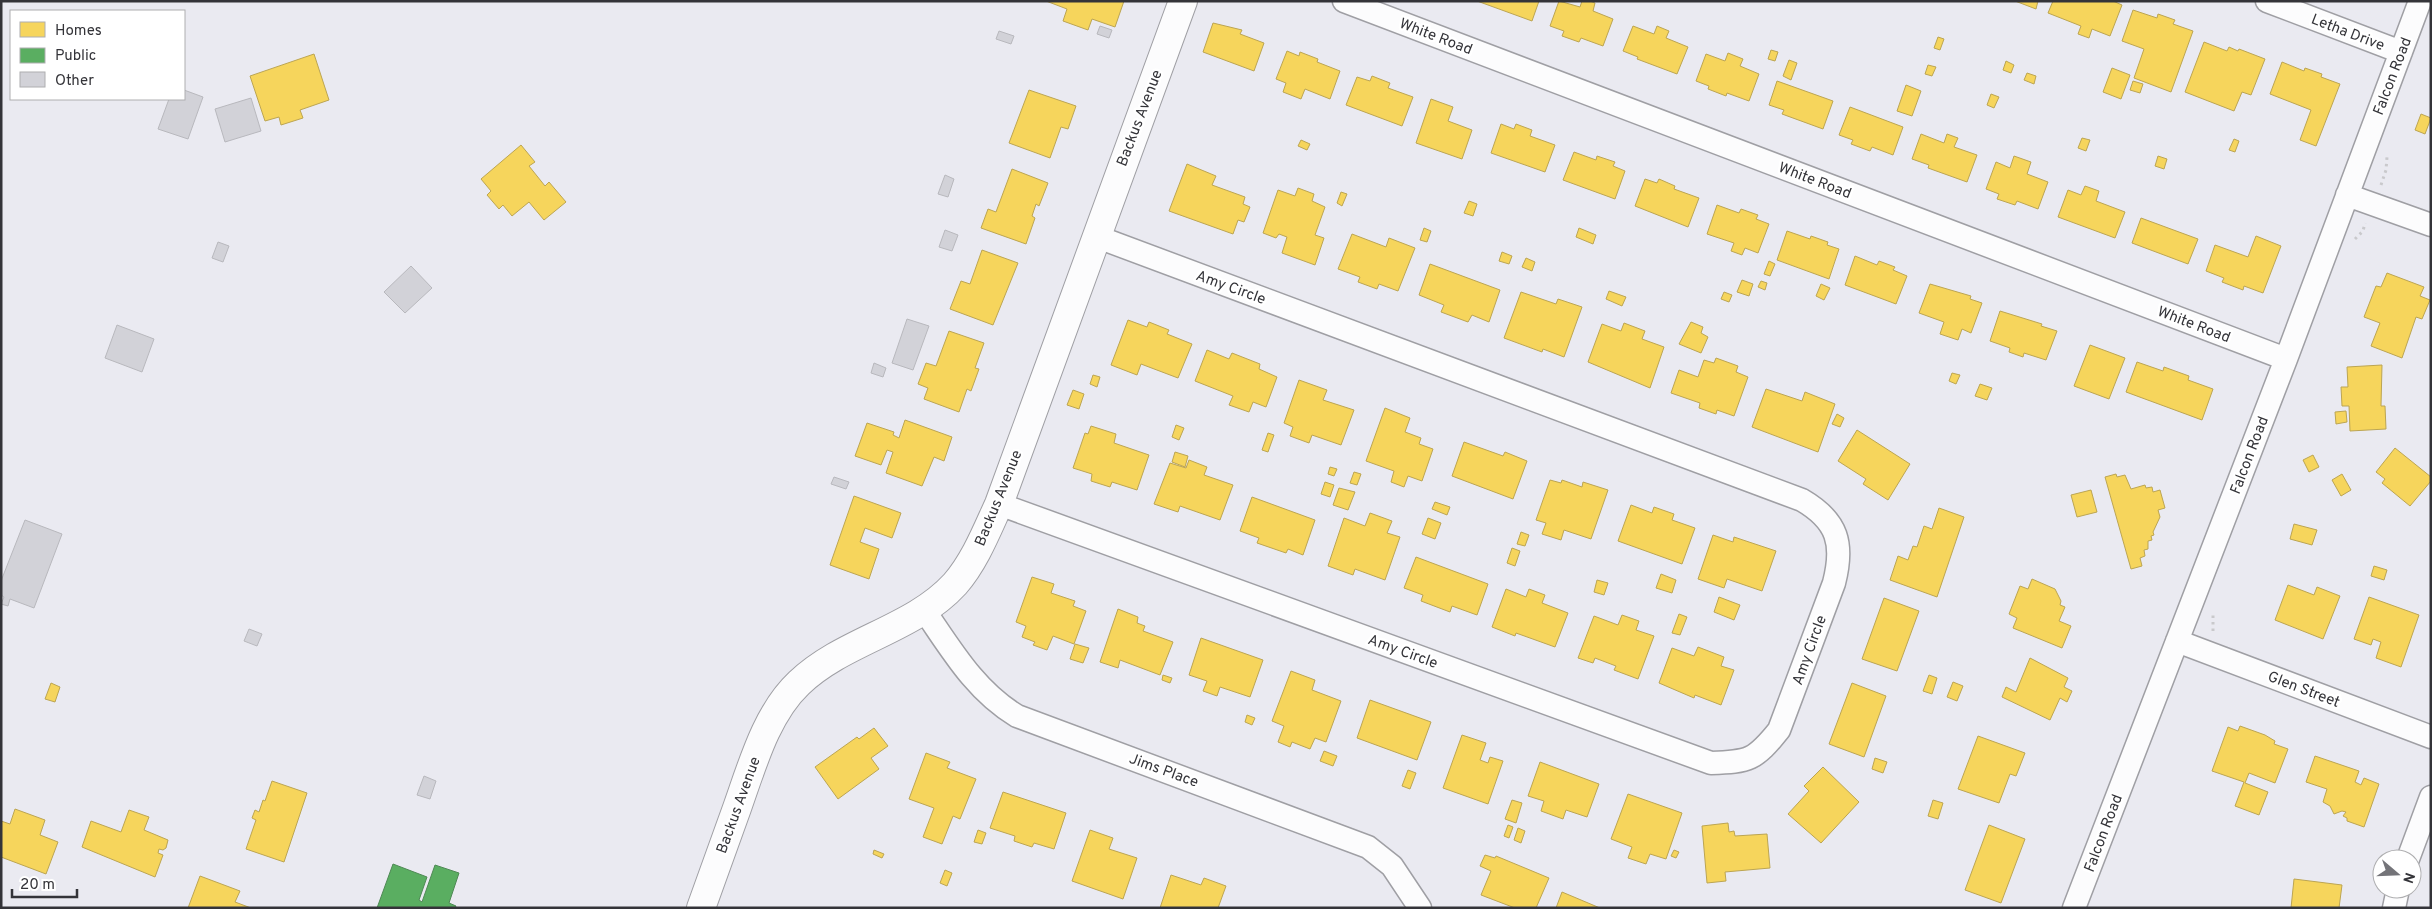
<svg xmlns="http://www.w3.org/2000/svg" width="2432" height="909" viewBox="0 0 2432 909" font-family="Overpass,sans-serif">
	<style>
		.homes { fill: #f6d55c; stroke: #bca552 }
		.public { fill: #5aae61; stroke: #4f8955 }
		.building { fill: #d2d2d8; stroke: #b8b8bd }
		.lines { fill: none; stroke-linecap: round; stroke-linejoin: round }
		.street-casing { stroke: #9f9fa4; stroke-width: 25 }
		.secondary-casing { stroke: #9f9fa4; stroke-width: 30 }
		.path { stroke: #c9c9cc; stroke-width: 3; stroke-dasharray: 2.5 4; stroke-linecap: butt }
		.street { stroke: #fcfcfd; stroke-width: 22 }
		.secondary { stroke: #fcfcfd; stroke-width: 28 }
		.labels { text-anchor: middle; stroke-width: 5; stroke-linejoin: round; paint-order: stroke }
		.street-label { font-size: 15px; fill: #343439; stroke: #fff }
	</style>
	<rect width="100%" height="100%" fill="#eaeaf1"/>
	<!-- homes -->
	<path class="homes" d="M1046 1H1124L1115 27 1092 19 1088 30 1063 21 1067 9Z
		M1477 1H1539L1532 21Z
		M1559 1 1580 7 1582 1H1590L1595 3 1593 11 1613 19 1603 46 1581 38 1579 42 1562 36 1564 31 1550 26Z
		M2015 1H2038L2036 9Z
		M2053 1H2113L2122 5 2110 36 2092 29 2089 38 2078 34 2081 26 2048 13Z
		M2133 10 2157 18 2158 14 2175 20 2173 24 2193 31 2171 92 2134 78 2144 49 2122 41Z
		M1213 23 1242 30 1240 34 1264 43 1254 71 1203 52Z
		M1633 26 1654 34 1657 26 1669 31 1666 38 1688 47 1677 74 1637 59 1638 57 1623 51Z
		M1938 37 1944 39 1940 50 1934 48Z
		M2204 42 2227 51 2229 47 2238 51 2239 49 2265 59 2251 95 2242 92 2234 111 2185 92Z
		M1771 50 1778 52 1775 61 1768 59Z
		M1287 51 1299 56 1300 52 1318 59 1317 62 1340 71 1330 99 1305 89 1301 99 1283 92 1286 83 1276 79Z
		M1728 53 1743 59 1740 66 1759 74 1749 101 1727 93 1726 96 1708 89 1709 86 1696 81 1706 54 1725 61Z
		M314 54 329 100 300 110 303 118 281 125 279 117 265 121 250 76Z
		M1789 60 1797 63 1791 80 1783 76Z
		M2006 61 2014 65 2011 73 2003 70Z
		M2282 62 2304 71 2305 68 2322 74 2321 77 2340 84 2316 146 2300 140 2311 110 2270 94Z
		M1928 65 1936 67 1932 76 1925 74Z
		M2112 68 2130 75 2121 99 2103 92Z
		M2027 73 2036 76 2034 84 2024 80Z
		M1372 76 1390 83 1388 88 1413 97 1402 126 1346 105 1357 77 1370 81Z
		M1777 81 1833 101 1823 129 1782 114 1784 110 1769 105Z
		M2133 81 2143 84 2140 93 2130 90Z
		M1906 85 1921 91 1912 116 1897 111Z
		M1029 90 1076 106 1068 129 1061 127 1050 158 1009 143Z
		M1991 94 1999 97 1994 108 1987 105Z
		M1431 99 1453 107 1448 121 1472 130 1462 159 1416 143Z
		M1850 107 1903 127 1893 155 1872 147 1870 151 1851 144 1853 140 1839 135Z
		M2421 114 2431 118 2425 134 2415 130Z
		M1501 124 1514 129 1516 124 1532 130 1530 136 1555 145 1545 172 1491 153Z
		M1921 134 1944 143 1947 134 1958 138 1954 147 1977 155 1967 182 1928 168 1929 165 1912 159Z
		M2082 138 2090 140 2086 151 2078 148Z
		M2234 139 2239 141 2235 152 2229 150Z
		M1301 140 1310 144 1307 150 1298 146Z
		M521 145 535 162 529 166 545 186 549 182 566 202 544 220 529 202 512 216 503 205 499 209 487 195 491 191 481 179Z
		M1574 152 1596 160 1597 156 1615 162 1613 166 1625 171 1615 199 1563 180Z
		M2014 156 2031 162 2027 174 2048 182 2038 209 2017 201 2015 205 1997 199 1999 194 1986 189 1996 162 2010 168Z
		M2158 156 2167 159 2164 169 2155 166Z
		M1187 164 1216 176 1212 185 1245 197 1243 204 1250 207 1244 222 1238 220 1233 234 1169 211Z
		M1012 169 1048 183 1039 206 1036 204 1032 216 1035 218 1026 244 981 228 988 209 996 212Z
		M1645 179 1657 183 1659 179 1675 186 1674 189 1699 198 1688 227 1635 206Z
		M2085 186 2099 191 2096 201 2125 212 2115 238 2058 217 2068 190 2081 195Z
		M1298 188 1314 194 1312 201 1325 207 1315 235 1324 238 1315 265 1282 253 1287 237 1279 234 1276 238 1263 233 1278 190 1295 196Z
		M1341 192 1347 194 1342 206 1337 203Z
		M1469 201 1477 204 1473 216 1464 213Z
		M1717 205 1739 213 1741 209 1758 215 1756 219 1769 224 1758 253 1745 248 1742 255 1731 251 1734 243 1707 234Z
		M2141 218 2198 239 2188 264 2132 243Z
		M1424 228 1431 231 1427 242 1420 240Z
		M1579 228 1596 235 1593 244 1576 237Z
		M1787 231 1810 239 1811 236 1828 242 1827 245 1839 249 1829 279 1777 260Z
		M1352 234 1386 247 1389 238 1415 248 1398 291 1379 284 1377 289 1358 282 1360 277 1338 269Z
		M2256 236 2281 246 2263 293 2244 286 2243 290 2222 282 2224 278 2206 271 2215 245 2248 257Z
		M982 250 1018 263 993 325 950 309 961 281 970 284Z
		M1502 252 1512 256 1509 264 1499 261Z
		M1855 256 1877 265 1879 261 1895 267 1893 270 1907 276 1896 304 1845 285Z
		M1526 258 1535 262 1532 271 1522 267Z
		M1769 261 1775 264 1770 276 1764 274Z
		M1430 264 1500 290 1489 322 1472 315 1468 322 1441 312 1444 305 1419 295Z
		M2387 273 2424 287 2420 296 2430 300 2422 319 2416 317 2402 358 2371 346 2380 323 2364 317 2376 286 2381 287Z
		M1742 280 1753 284 1749 296 1737 292Z
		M1761 281 1767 283 1765 290 1758 287Z
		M1821 284 1830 288 1824 300 1816 296Z
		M1930 284 1971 296 1970 299 1982 303 1971 333 1962 329 1958 340 1940 334 1944 322 1919 313Z
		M1609 291 1626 297 1622 306 1606 299Z
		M1521 292 1556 304 1558 299 1582 307 1564 357 1543 349 1542 352 1504 338Z
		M1724 292 1732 295 1729 302 1721 299Z
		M2000 311 2042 324 2041 326 2057 331 2046 360 2024 353 2023 357 2009 352 2010 348 1990 341Z
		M1128 320 1147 327 1149 322 1169 330 1167 334 1192 344 1178 378 1141 364 1137 375 1111 365Z
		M1691 322 1703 327 1701 333 1708 337 1701 353 1679 344Z
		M1624 323 1645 331 1642 339 1664 347 1650 388 1588 362 1602 324 1621 331Z
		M949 331 984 343 975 368 979 369 971 391 967 389 959 412 924 399 928 388 918 384 926 363 936 366Z
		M2090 345 2125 358 2109 399 2074 386Z
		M1207 350 1229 359 1232 353 1260 364 1259 369 1277 377 1266 407 1253 402 1249 412 1229 405 1233 396 1195 381Z
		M1716 358 1738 366 1736 372 1748 377 1734 416 1717 410 1716 414 1699 408 1700 403 1671 393 1679 370 1698 377 1704 360 1714 363Z
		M2137 362 2163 371 2164 367 2189 376 2188 380 2213 389 2202 420 2126 392Z
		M2382 365 2381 406H2385L2386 429 2350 431 2349 406H2342L2341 387H2348L2347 367Z
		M1952 373 1960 375 1956 384 1949 381Z
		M1093 375 1100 377 1097 387 1090 384Z
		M1299 380 1327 390 1323 400 1354 410 1341 445 1312 435 1309 443 1290 436 1293 427 1284 423Z
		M1980 384 1992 388 1987 400 1975 396Z
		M1766 389 1802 401 1805 392 1835 404 1818 452 1752 427Z
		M1073 390 1084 394 1079 409 1067 405Z
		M1385 408 1410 418 1405 432 1421 438 1419 444 1433 449 1422 481 1408 476 1404 487 1391 482 1394 471 1366 461Z
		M2346 411 2347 422 2336 424 2335 412Z
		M1837 414 1844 418 1840 427 1832 424Z
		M905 420 952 437 944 461 934 457 922 486 886 473 893 452 887 450 881 465 855 456 867 423 894 432 893 435 899 438Z
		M1176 425 1184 428 1179 440 1172 437Z
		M1091 426 1116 434 1114 443 1149 455 1137 490 1112 482 1110 487 1091 481 1092 474 1073 468 1085 433 1088 434Z
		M1857 430 1910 464 1888 500 1863 484 1866 479 1838 461Z
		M1268 433 1274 435 1268 452 1262 450Z
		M1464 442 1503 456 1505 452 1527 461 1513 499 1452 476Z
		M2395 448 2431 477V481L2410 506 2382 483 2385 479 2376 472Z
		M1175 452 1188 456 1185 467 1172 462Z
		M2313 455 2319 467 2309 472 2303 460Z
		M1189 460 1207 467 1204 475 1233 485 1220 520 1180 506 1178 512 1154 504 1170 463 1186 468Z
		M1330 467 1337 469 1334 476 1328 474Z
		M1354 472 1361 474 1357 485 1350 483Z
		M2116 474 2117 477 2125 475 2131 489 2145 485 2146 488 2152 487 2153 492 2160 490 2165 508 2158 510 2160 517 2153 532 2154 535 2151 536 2152 540 2148 541V549L2144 550 2145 556 2140 558 2142 566 2131 569 2105 477Z
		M2342 474 2351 490 2341 496 2332 480Z
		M1550 480 1561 483 1562 480 1582 487 1583 482 1608 490 1591 539 1564 530 1561 540 1542 534 1546 523 1536 520Z
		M1325 482 1334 485 1330 497 1321 494Z
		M1339 488 1355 492 1348 510 1333 505Z
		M2091 490 2097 512 2077 517 2071 495Z
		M854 496 901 513 892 538 865 528 860 542 879 549 869 579 830 565Z
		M1252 497 1315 520 1303 555 1288 549 1286 553 1257 543 1259 538 1240 531Z
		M1435 502 1450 507 1447 515 1432 509Z
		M1631 505 1652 513 1654 507 1674 514 1672 520 1695 528 1682 564 1618 541Z
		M1939 508 1964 517 1937 597 1890 580 1898 556 1908 560 1913 546 1917 547 1924 526 1932 529Z
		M1370 513 1392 521 1387 533 1400 537 1385 580 1355 569 1353 575 1328 566 1344 518 1365 526Z
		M1428 518 1441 523 1435 539 1422 534Z
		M2294 524 2317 530 2312 545 2290 539Z
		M1521 532 1529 535 1525 546 1517 544Z
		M1713 535 1733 542 1734 537 1776 551 1762 591 1727 579 1724 588 1698 579Z
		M1512 548 1520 551 1515 566 1507 563Z
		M1416 557 1488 584 1477 615 1452 606 1450 612 1421 601 1423 595 1404 588Z
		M2374 566 2387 570 2384 580 2371 576Z
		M1661 574 1676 580 1672 593 1656 588Z
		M1032 577 1054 584 1051 593 1075 601 1073 606 1086 611 1074 644 1053 636 1047 650 1033 645 1035 642 1022 637 1026 626 1016 622Z
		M2032 579 2055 589 2061 601 2060 605 2065 607 2059 621 2071 626 2062 648 2013 628 2017 618 2009 614 2020 586 2028 589Z
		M1597 580 1608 583 1604 595 1594 592Z
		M2288 585 2314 595 2317 587 2340 596 2323 639 2275 620Z
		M1506 589 1526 597 1529 589 1545 595 1542 603 1568 613 1555 647 1516 633 1515 636 1492 627Z
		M1719 597 1740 605 1734 620 1714 612Z
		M2369 597 2419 615 2401 667 2376 658 2381 642 2373 639 2371 645 2354 639Z
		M1884 598 1919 611 1897 671 1862 659Z
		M1118 609 1138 617 1137 623 1145 626 1143 631 1173 642 1160 675 1120 660 1118 668 1100 662Z
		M1679 614 1687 617 1680 635 1672 633Z
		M1622 615 1639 621 1636 630 1654 636 1638 679 1614 670 1616 666 1595 658 1593 663 1578 658 1594 616 1618 625Z
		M1201 638 1263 660 1250 697 1220 687 1217 696 1203 691 1207 681 1189 675Z
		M1075 644 1089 648 1083 663 1070 659Z
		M1698 647 1724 657 1721 666 1734 670 1721 705 1695 695 1694 698 1659 683 1672 648 1694 656Z
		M2030 658 2068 678 2064 687 2072 691 2067 702 2060 698 2050 720 2002 697 2006 687 2016 692Z
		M1291 671 1315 680 1312 690 1341 701 1326 742 1315 738 1310 749 1292 742 1290 747 1278 742 1284 726 1272 721Z
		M1163 675 1172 678 1170 683 1162 680Z
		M1929 675 1937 678 1932 694 1923 691Z
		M1953 682 1963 686 1957 701 1947 697Z
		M51 683 60 687 55 702 45 699Z
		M1852 683 1886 696 1864 757 1829 744Z
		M1370 700 1431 722 1417 760 1357 738Z
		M1247 715 1255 718 1252 725 1245 722Z
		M2240 726 2265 735 2275 741 2274 744 2288 749 2275 783 2249 773 2245 783 2268 792 2259 815 2235 806 2244 782 2212 771 2228 727 2238 731Z
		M874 728 888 746 871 758 879 769 838 799 815 767 857 737 859 739Z
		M1462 735 1486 743 1480 760 1488 763 1490 757 1503 761 1488 804 1443 788Z
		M1978 736 2025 753 2016 776 2010 774 1999 803 1958 789Z
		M1324 751 1337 756 1333 766 1320 761Z
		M926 753 950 762 947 768 976 779 960 819 953 816 942 844 923 837 934 808 909 799Z
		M2315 756 2359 771 2355 782 2361 785 2364 778 2379 784 2364 827 2347 821V818L2343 816 2346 812 2342 811 2334 814 2330 806 2323 802 2327 789 2306 782Z
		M1875 758 1887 762 1883 773 1872 769Z
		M1540 762 1599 784 1587 817 1566 810 1563 819 1541 811 1544 801 1528 796Z
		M1823 767 1859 802 1821 843 1788 814 1809 791 1804 786Z
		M1408 770 1416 773 1410 789 1402 786Z
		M272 781 307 793 284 862 246 849 256 820 252 818 255 810 259 812 263 800 265 801Z
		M1003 792 1066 813 1054 849 1034 843 1032 847 1014 841 1015 836 990 828Z
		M1628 794 1682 813 1666 859 1650 854 1646 864 1628 858 1632 847 1611 839Z
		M1512 800 1522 803 1516 823 1505 819Z
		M1933 800 1943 803 1938 819 1928 816Z
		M15 809 45 820 40 835 58 842 46 874 1 857V821L10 824Z
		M129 810 149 817 144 830 168 840 166 848 163 850 159 849 158 853 163 855 155 877 82 847 91 821 121 832Z
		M1728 823 1729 832 1734 831 1735 836 1767 834 1770 868 1725 872 1726 881 1707 883 1702 826Z
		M1508 825 1513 827 1509 838 1504 836Z
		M1989 825 2025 839 2001 903 1965 890Z
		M1518 828 1525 831 1521 843 1514 840Z
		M978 830 986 833 982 844 974 842Z
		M1090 830 1113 838 1109 849 1137 858 1123 899 1072 881Z
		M874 850 884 854 882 858 873 854Z
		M1674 850 1679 852 1676 858 1671 856Z
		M1485 855 1495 858 1496 856 1549 878 1536 908H1515L1481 895 1491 871 1480 866Z
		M945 870 952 873 947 886 940 883Z
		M1171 875 1201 885 1204 878 1226 886 1218 908H1160Z
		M200 876 240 891 235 902 251 908H188Z
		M2294 879 2342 885 2339 908H2291Z
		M1562 892 1600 908H1556Z"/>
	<!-- public -->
	<path class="public" d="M393 864 427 877 419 900 422 902 435 865 459 873 449 903 456 906 455 908H377Z"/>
	<!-- building -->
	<path class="building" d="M1100 26 1112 30 1109 38 1097 34Z
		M999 31 1014 36 1011 44 996 39Z
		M184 90 203 97 188 139 158 129 169 99H184Z
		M251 98 261 131 225 142 215 109Z
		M945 175 954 179 948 197 938 194Z
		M945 230 958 235 952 251 939 247Z
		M218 242 229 246 223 262 212 258Z
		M411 266 432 288 405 313 384 292Z
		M907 319 929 326 913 370 892 363Z
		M117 325 154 339 142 372 105 358Z
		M874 363 886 368 883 377 871 373Z
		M834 477 849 482 846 489 831 484Z
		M25 520 62 534 34 608 10 599 8 606 1 604 4 597 1 595V581Z
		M249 629 262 634 257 646 244 641Z
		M424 776 436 781 430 799 417 795Z"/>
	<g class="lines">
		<defs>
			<path id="street" d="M1344 1 2286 359
				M2267 1 2401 52
				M2347 195 2431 225
				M999 504 1711 763C1749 762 1755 760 1779 730L1834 583C1844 544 1838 521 1802 500L1095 236
				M924 610C951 649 975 691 1017 716L1368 847 1392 866 1420 908
				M2177 641 2431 737
				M2408 859 2431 797
				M2074 908 2286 359 2420 1
				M2394 908 2398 889"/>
			<path id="secondary" d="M701 908C713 874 725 841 737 808 752 766 766 714 799 683 844 640 913 630 955 584 975 561 987 530 999 504L1183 1"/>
		</defs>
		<!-- street casing -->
		<use href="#street" class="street-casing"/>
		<!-- secondary casing -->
		<use href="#secondary" class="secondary-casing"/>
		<!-- path -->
		<path class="path" d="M2381 185 2386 170 2387 157
			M2355 239 2363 231 2365 223
			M2213 631V613"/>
		<!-- street -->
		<use href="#street" class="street"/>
		<!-- secondary -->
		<use href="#secondary" class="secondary"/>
	</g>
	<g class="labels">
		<!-- street labels -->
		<g class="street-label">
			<text transform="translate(2348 32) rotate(21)" y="5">Letha Drive</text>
			<text transform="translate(1436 36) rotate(21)" y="5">White Road</text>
			<text transform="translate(2392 76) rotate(-69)" y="5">Falcon Road</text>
			<text transform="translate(1139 118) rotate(-69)" y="5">Backus Avenue</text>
			<text transform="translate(1815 180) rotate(21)" y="5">White Road</text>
			<text transform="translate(1231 287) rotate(20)" y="5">Amy Circle</text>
			<text transform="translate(2194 324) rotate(21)" y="5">White Road</text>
			<text transform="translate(2249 455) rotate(-69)" y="5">Falcon Road</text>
			<text transform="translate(998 498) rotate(-68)" y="5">Backus Avenue</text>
			<text transform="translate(1809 650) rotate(-70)" y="5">Amy Circle</text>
			<text transform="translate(1403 651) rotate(20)" y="5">Amy Circle</text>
			<text transform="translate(2304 689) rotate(21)" y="5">Glen Street</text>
			<text transform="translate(1164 770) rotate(20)" y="5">Jims Place</text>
			<text transform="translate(738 805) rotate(-70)" y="5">Backus Avenue</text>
			<text transform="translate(2103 833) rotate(-69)" y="5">Falcon Road</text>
		</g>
	</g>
	<!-- border -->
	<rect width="2432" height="909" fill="none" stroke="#343439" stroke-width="5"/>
	<!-- legend -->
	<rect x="10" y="10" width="175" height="90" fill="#ffffff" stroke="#aeaeb0"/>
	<rect x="20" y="22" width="25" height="15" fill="#f6d55c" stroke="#aeaeb0"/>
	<text x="55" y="35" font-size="15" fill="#343439">Homes</text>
	<rect x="20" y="48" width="25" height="15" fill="#5aae61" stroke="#aeaeb0"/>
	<text x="55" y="60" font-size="15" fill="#343439">Public</text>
	<rect x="20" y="72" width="25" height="15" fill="#d2d2d8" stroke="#aeaeb0"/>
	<text x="55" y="85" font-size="15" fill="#343439">Other</text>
	<!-- north arrow -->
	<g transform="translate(2397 874) rotate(109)"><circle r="24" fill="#ffffff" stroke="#aeaeb0"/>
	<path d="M0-4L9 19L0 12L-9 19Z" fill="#747479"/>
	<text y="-8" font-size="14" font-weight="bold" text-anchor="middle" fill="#343439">N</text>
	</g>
	<!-- scale -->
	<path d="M12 889v8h65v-8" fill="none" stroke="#343439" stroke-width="2.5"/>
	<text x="20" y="889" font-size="15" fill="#343439" stroke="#ffffff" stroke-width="4" paint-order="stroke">20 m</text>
</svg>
